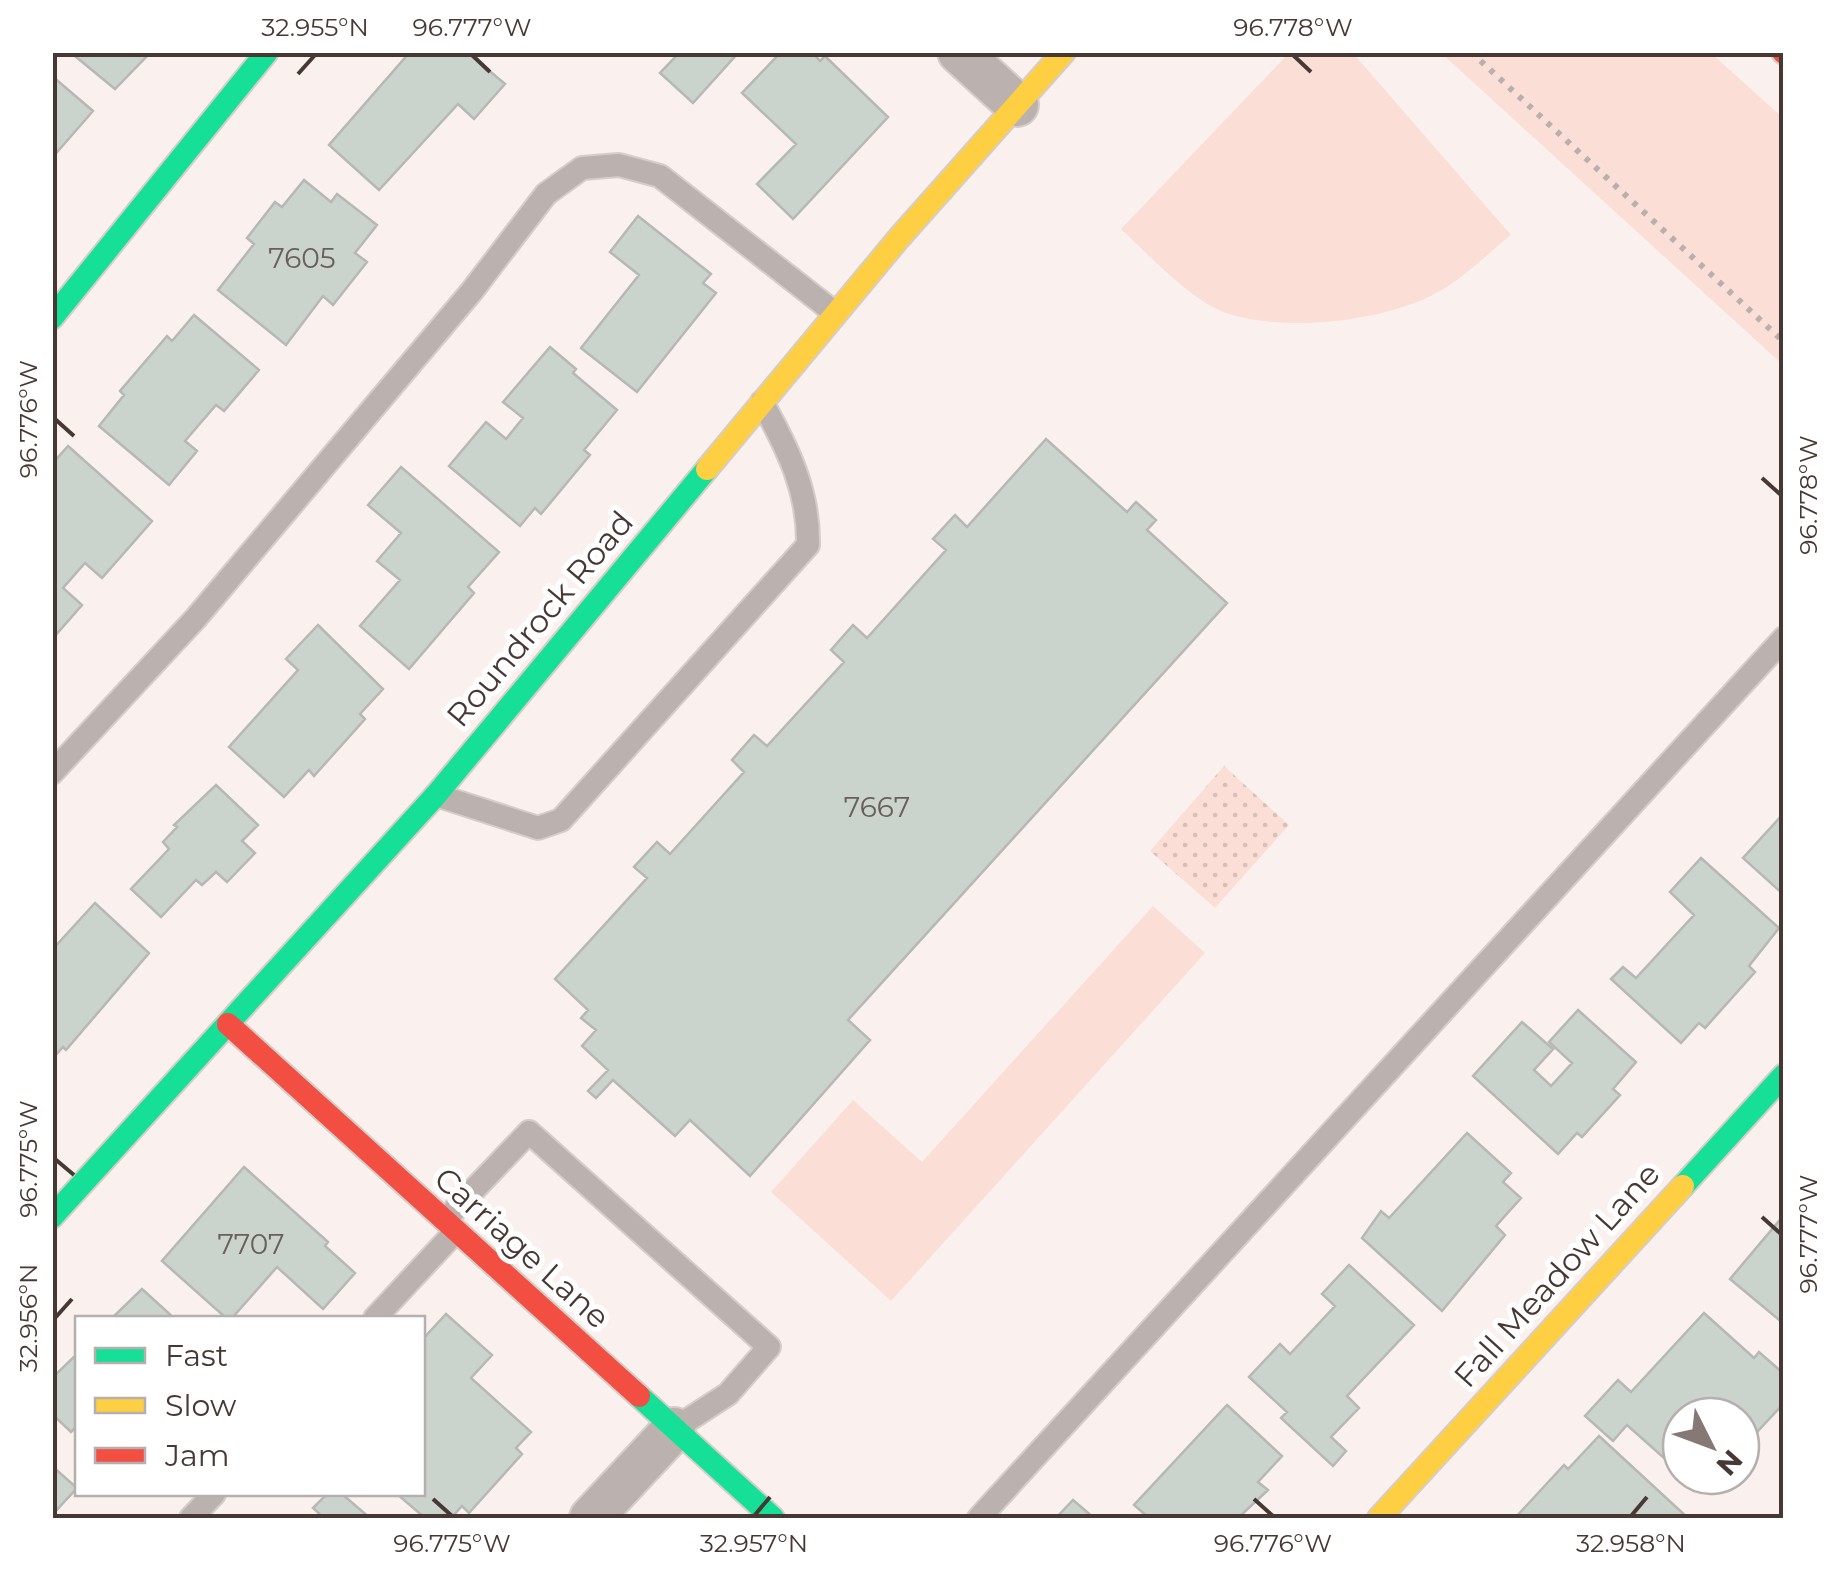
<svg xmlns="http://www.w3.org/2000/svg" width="1836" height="1571" viewBox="0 0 1836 1571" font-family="Montserrat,sans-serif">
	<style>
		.park { fill: #fbdfd7 }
		.garden { fill: url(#garden-dots) }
		.building { fill: #cbd3cd; stroke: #b6b8b4; stroke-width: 2.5 }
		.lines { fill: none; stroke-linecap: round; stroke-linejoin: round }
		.lane-casing { stroke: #d5cdca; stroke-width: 26 }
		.street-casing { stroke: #d5cdca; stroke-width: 46 }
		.fast-casing { stroke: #d5cdca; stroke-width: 26 }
		.slow-casing { stroke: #d5cdca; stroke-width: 26 }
		.jam-casing { stroke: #d5cdca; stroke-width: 26 }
		.path { stroke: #b9b0ae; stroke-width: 6; stroke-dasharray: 5 8; stroke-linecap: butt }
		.lane { stroke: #bbb2af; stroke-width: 22 }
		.street { stroke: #bbb2af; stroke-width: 42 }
		.fast { stroke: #16e098; stroke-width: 22 }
		.slow { stroke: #ffcf43; stroke-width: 22 }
		.jam { stroke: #f24e42; stroke-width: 22 }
		.ticks { fill: none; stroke: #473834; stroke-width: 4 }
		.labels { text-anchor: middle; stroke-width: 10; stroke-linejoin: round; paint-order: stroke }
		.number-label { font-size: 28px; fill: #685f5a }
		.street-label { font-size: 32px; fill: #473834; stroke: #fff }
		.neatline { fill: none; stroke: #473834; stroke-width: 4 }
		.ticks-label { font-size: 25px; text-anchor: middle; fill: #473834 }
	</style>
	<defs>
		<pattern id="garden-dots" width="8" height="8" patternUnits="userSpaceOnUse" patternTransform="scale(2.5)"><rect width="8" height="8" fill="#fbdfd7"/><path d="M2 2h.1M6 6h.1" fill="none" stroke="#d8c0b9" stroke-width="1.8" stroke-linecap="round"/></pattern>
	</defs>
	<rect width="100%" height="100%" fill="#faf1ee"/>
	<!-- park -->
	<path class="park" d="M1352 52 1511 235C1490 252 1469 273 1445 288 1393 321 1288 333 1229 314 1193 303 1149 255 1121 229L1289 53Z
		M1441 53H1711L1783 118V365Z
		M1153 906 1205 953 891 1301 771 1192 853 1100 922 1162Z"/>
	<!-- garden -->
	<path class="garden" d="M1224 766 1289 825 1215 908 1150 851Z"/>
	<!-- building -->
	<path class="building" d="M70 52H151L115 89Z
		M410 52H467L505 84 474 119 458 104 379 190 329 145Z
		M680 52H739L693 103 660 73Z
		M781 52H812L820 61 825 56 888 117 793 219 757 184 796 144 742 93Z
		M52 76 93 111 52 158Z
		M304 180 331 202 337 194 377 225 355 253 367 262 333 305 323 296 286 345 218 290 254 244 247 238 275 202 282 207Z
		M638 216 711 274 703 283 716 293 637 392 581 348 639 275 610 252Z
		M194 315 259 370 224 411 216 405 185 441 197 451 169 485 99 426 124 395 120 391 167 336 172 341Z
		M550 347 576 369 573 373 617 410 584 450 590 455 541 514 535 508 520 526 449 466 486 422 506 439 523 418 503 402Z
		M1046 439 1127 512 1136 502 1156 520 1147 530 1227 603 848 1020 870 1040 750 1176 690 1120 675 1136 613 1080 596 1098 588 1091 608 1070 582 1046 596 1030 581 1018 588 1010 555 979 647 878 634 867 657 842 670 854 744 772 732 760 754 735 767 746 844 662 831 650 853 625 867 638 946 550 933 539 955 515 967 527Z
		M68 446 152 521 102 578 85 563 63 588 82 605 54 637 52 464Z
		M401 467 499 552 468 587 474 593 409 669 360 626 400 580 377 561 401 533 368 505Z
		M318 625 383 689 360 714 365 719 314 776 309 770 284 797 229 747 298 670 286 659Z
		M216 785 258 825 242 841 255 853 227 882 216 872 202 885 196 880 161 917 131 889 169 849 163 842 177 827 174 825Z
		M1784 813V895L1743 858Z
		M1701 858 1779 928 1749 966 1755 972 1705 1028 1699 1023 1681 1043 1611 979 1623 967 1636 978 1694 915 1670 892Z
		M95 903 149 953 66 1050 63 1047 52 1059V950Z
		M1578 1010 1636 1062 1613 1089 1620 1095 1582 1137 1577 1133 1558 1154 1473 1076 1522 1022 1553 1049 1534 1070 1551 1086 1572 1063 1549 1042Z
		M1467 1133 1511 1173 1503 1182 1521 1198 1496 1226 1505 1235 1442 1311 1362 1238 1381 1211 1389 1218Z
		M244 1167 328 1242 325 1246 355 1273 323 1309 277 1267 232 1318H226L162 1261Z
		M1784 1215V1324L1730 1279Z
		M1349 1265 1414 1325 1347 1396 1359 1408 1331 1437 1346 1451 1333 1466 1281 1418 1287 1412 1249 1377 1280 1344 1290 1354 1335 1306 1322 1294Z
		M142 1289 174 1318H112Z
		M1704 1313 1754 1358 1759 1352 1784 1374V1403L1757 1432 1727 1405 1718 1416H1681V1457L1673 1466 1627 1425 1613 1441 1585 1416 1618 1380 1631 1392Z
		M446 1314 492 1355 471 1378 531 1432 516 1448 522 1454 469 1513 462 1506 451 1518H425L397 1494H422V1340Z
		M78 1353V1425L71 1432 52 1414V1378Z
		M1227 1405 1282 1456 1258 1482 1268 1490 1238 1518H1149L1134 1505Z
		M1599 1436 1688 1518H1515L1564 1465 1568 1469Z
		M52 1466 77 1488 52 1515Z
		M327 1494H342L370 1518H324L313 1508Z
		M1073 1500 1094 1518H1056Z"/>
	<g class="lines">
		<defs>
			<path id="lane" d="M52 773 196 618 472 291 546 194 582 168 619 165 660 176 835 313
				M436 795 538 828 561 820 808 545C809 491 788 449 762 402
				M445 1220 529 1132 769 1347 728 1394 674 1429
				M375 1318 456 1231
				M191 1518 214 1494
				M979 1518 1784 638"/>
			<path id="street" d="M959 52 1017 105
				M591 1518 674 1429"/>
			<path id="fast" d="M52 318 267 52
				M1683 1186 1784 1075
				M52 1217 436 795 707 469
				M639 1396 773 1518"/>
			<path id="slow" d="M707 469 899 238 1064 52
				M1379 1518 1683 1186"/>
			<path id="jam" d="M1783 52 1784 53
				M228 1024 639 1396"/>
		</defs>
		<!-- lane casing -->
		<use href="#lane" class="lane-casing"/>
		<!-- street casing -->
		<use href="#street" class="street-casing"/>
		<!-- fast casing -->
		<use href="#fast" class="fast-casing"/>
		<!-- slow casing -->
		<use href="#slow" class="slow-casing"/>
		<!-- jam casing -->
		<use href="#jam" class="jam-casing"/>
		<!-- path -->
		<path class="path" d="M1471 52 1784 342"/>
		<!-- lane -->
		<use href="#lane" class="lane"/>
		<!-- street -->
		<use href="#street" class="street"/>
		<!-- fast -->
		<use href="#fast" class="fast"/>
		<!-- slow -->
		<use href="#slow" class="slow"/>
		<!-- jam -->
		<use href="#jam" class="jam"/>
	</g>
	<!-- ticks -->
	<path class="ticks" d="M472 55 490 72M1293 55 1311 72M298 74 315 55M55 419 74 436M1762 478 1781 495M55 1159 74 1175M1762 1217 1781 1234M55 1318 72 1299M433 1499 452 1516M1254 1499 1273 1516M754 1516 770 1497M1631 1516 1647 1497"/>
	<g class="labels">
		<!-- number labels -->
		<g class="number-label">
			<text x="302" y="268">7605</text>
			<text x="877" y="817">7667</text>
			<text x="251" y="1254">7707</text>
		</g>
		<!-- street labels -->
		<g class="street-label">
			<text transform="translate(540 619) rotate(-50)" y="11">Roundrock Road</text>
			<text transform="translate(522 1248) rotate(42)" y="11">Carriage Lane</text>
			<text transform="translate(1557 1275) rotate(-48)" y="11">Fall Meadow Lane</text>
		</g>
	</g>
	<!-- border -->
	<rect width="1836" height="1571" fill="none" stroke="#ffffff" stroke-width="110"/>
	<!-- legend -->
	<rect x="75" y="1316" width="350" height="180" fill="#ffffff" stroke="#b5afae" stroke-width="2.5"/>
	<rect x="95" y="1348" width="50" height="15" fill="#16e098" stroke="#b5afae" stroke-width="2.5"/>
	<text x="165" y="1366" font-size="30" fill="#473834">Fast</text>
	<rect x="95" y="1398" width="50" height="15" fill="#ffcf43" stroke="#b5afae" stroke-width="2.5"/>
	<text x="165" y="1416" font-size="30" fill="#473834">Slow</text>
	<rect x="95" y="1448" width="50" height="15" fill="#f24e42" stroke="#b5afae" stroke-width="2.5"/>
	<text x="165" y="1466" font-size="30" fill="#473834">Jam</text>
	<!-- north arrow -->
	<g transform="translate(1711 1446) rotate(132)"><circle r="48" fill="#ffffff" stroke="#b5afae" stroke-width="2.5"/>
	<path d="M0-8L18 38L0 25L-18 38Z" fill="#867975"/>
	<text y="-15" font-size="28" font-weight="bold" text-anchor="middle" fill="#473834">N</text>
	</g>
	<rect x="55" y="55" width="1726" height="1461" class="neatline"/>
	<g class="ticks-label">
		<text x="315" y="36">32.955°N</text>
		<text x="472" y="36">96.777°W</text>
		<text x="1293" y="36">96.778°W</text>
		<text transform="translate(28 419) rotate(-90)" y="9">96.776°W</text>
		<text transform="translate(1808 495) rotate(-90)" y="9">96.778°W</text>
		<text transform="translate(28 1159) rotate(-90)" y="9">96.775°W</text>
		<text transform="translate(1808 1234) rotate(-90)" y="9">96.777°W</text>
		<text transform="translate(28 1318) rotate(-90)" y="9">32.956°N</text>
		<text x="452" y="1552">96.775°W</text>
		<text x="754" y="1552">32.957°N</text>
		<text x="1273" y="1552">96.776°W</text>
		<text x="1631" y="1552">32.958°N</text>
	</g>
</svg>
